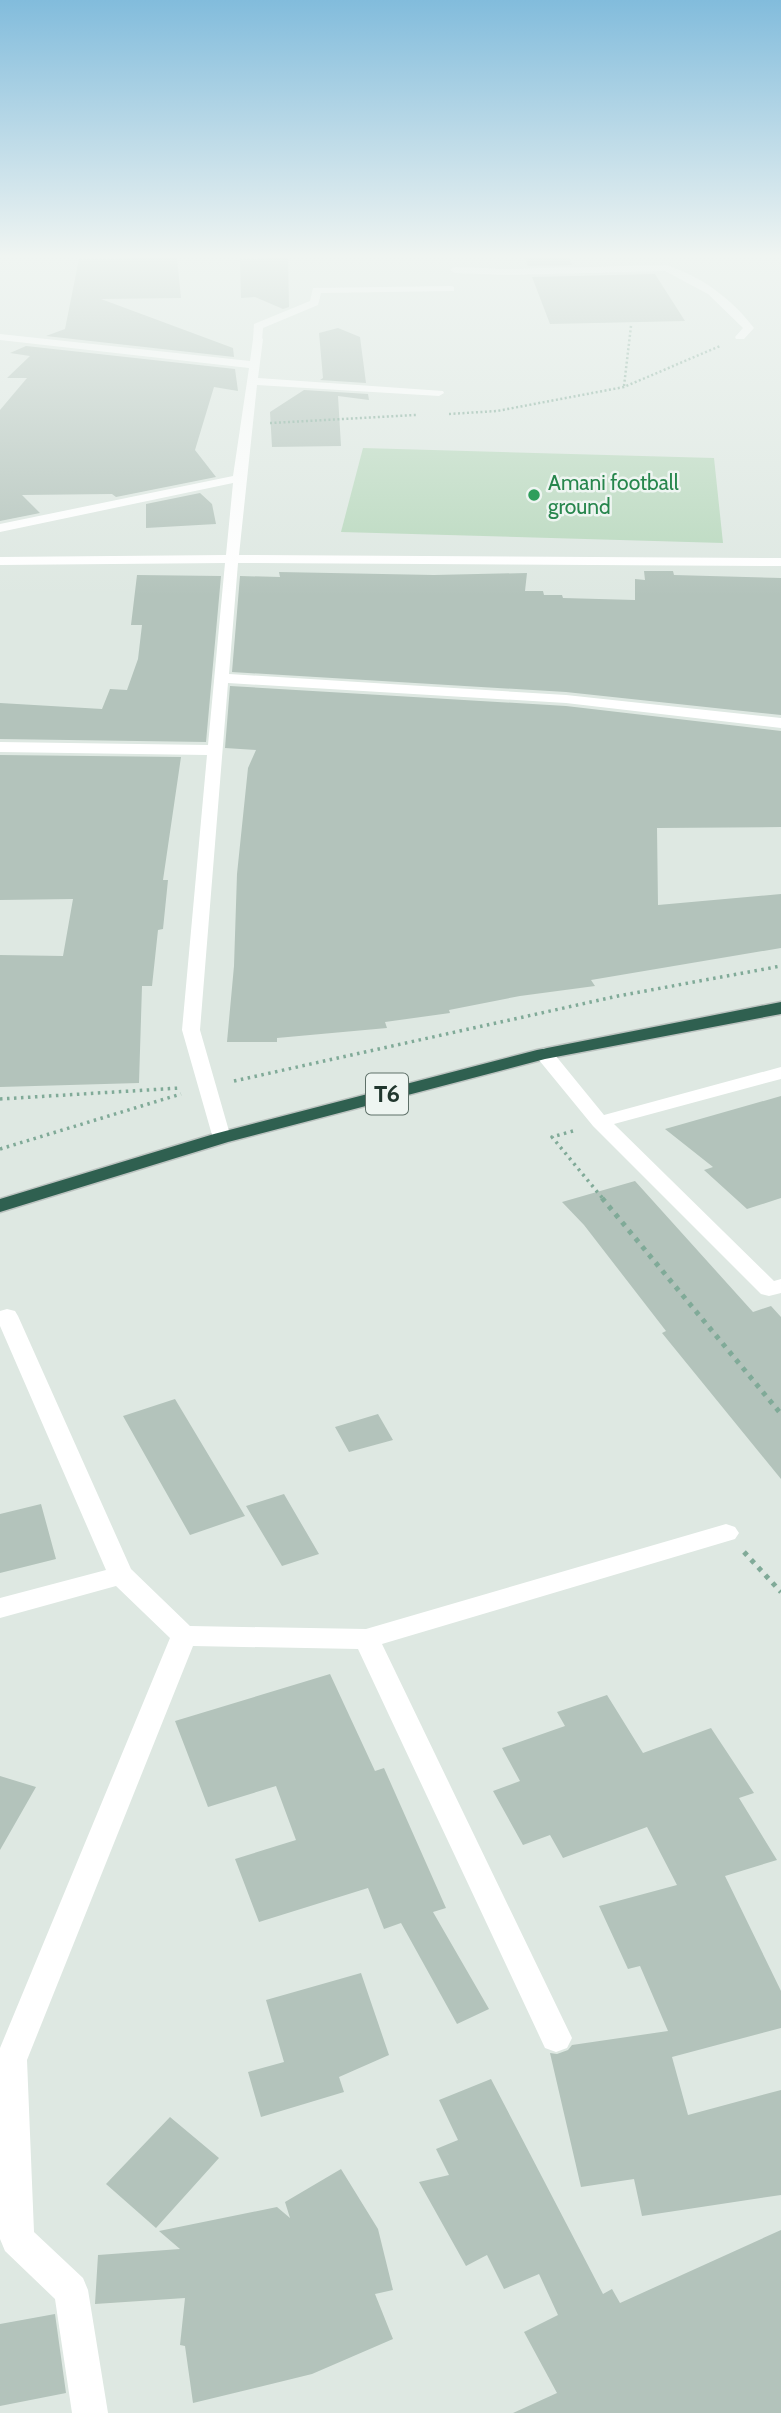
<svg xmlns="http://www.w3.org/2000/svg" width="781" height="2413" viewBox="0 0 781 2413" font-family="Cabin,sans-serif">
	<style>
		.green { fill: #b8d8bd }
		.building { fill: #b3c3bb }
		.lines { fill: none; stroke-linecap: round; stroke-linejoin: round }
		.highway-casing { stroke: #bcc3c0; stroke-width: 3 }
		.path-far2 { stroke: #80aa98; stroke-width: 2.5; stroke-dasharray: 2 2.5; stroke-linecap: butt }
		.path-far1 { stroke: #80aa98; stroke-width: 3.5; stroke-dasharray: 2.5 4.5; stroke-linecap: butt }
		.path { stroke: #80aa98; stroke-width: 5; stroke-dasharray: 4.5 6; stroke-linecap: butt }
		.lane { fill: #fff; fill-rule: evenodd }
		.street { fill: #fff; fill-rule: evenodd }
		.highway { fill: #2f6050; fill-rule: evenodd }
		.leisure-dot { fill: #2e9e5b; stroke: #eef5f1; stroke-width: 2.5 }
		.labels { text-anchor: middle; stroke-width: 5; stroke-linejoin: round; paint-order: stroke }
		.far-leisure-label { font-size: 21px; fill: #27864d; stroke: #eef5f1; text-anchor: start }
		.shield { fill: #eef5f1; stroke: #5e7068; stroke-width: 2 }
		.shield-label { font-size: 24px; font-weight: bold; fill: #21372e }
	</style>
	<rect width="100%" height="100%" fill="#dee8e2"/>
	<!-- green -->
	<path class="green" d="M363 448 714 458 723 543 341 532Z"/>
	<!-- building -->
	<path class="building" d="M177 258 181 298 101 299 233 348 234 357 46 336 65 329 79 259Z
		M288 258 289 307 283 309 255 297 241 298 240 259Z
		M525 258H569L572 265 528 266Z
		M655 274 685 321 550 324 532 277Z
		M338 328 360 337 366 383 320 380 323 378 319 333Z
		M26 346 235 369 238 391 214 387 195 450 216 477 116 497 112 494 22 495 40 513 0 521V410L27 378H7L30 356 10 353Z
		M304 390 368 394 369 400 338 396 341 446 272 447 270 412Z
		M200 493 212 504 216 524 146 528V504Z
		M644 571H673L674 575 781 578V715L566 692 232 672 240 576 280 577 279 572 434 575 527 573 525 591H543L544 595H562L563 598 635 600V579L645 580Z
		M137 575 221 576 206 742 0 739V703L102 709 110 689 127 690 138 659 142 625H131Z
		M230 686 566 706 781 731V827L657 828 658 905 781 894V948L591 980 595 986 520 996 449 1010 450 1013 385 1022 387 1028 277 1038V1042H227L234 966 237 874 248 768 256 750 225 748Z
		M0 755 181 757 163 880H168L163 929 158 930 152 986H142L139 1083 0 1087V955L63 956 73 899 0 900Z
		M781 1096V1198L747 1209 704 1170 713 1167 665 1129Z
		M635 1181 753 1312 771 1306 781 1317V1479L662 1333 666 1331 584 1225 562 1202Z
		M175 1399 245 1516 190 1535 123 1416Z
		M378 1414 393 1440 349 1452 335 1427Z
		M284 1494 319 1554 282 1566 246 1506Z
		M41 1504 56 1559 0 1573V1514Z
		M330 1674 375 1771 384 1768 446 1908 433 1912 489 2009 457 2024 401 1923 384 1929 368 1888 259 1922 235 1859 296 1840 276 1786 208 1807 175 1721Z
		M607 1695 643 1753 711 1728 754 1793 739 1798 777 1860 725 1876 781 1991V2028L672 2057 688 2115 781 2090V2195L642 2216 634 2179 581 2187 550 2053 557 2054 568 2050 572 2045 668 2031 640 1966 628 1969 599 1906 677 1885 647 1827 563 1858 550 1835 523 1845 493 1791 520 1781 502 1748 565 1726 557 1712Z
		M0 1776 36 1787 0 1850Z
		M361 1973 389 2055 339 2077 344 2092 261 2117 248 2072 284 2062 266 2000Z
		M491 2079 603 2294 612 2289 620 2303 781 2230V2413H513L557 2393 524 2332 558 2315 539 2274 504 2289 487 2255 466 2266 419 2182 449 2175 436 2149 458 2140 439 2100Z
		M170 2117 219 2158 156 2228 106 2184Z
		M341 2169 378 2229 393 2290 375 2294 393 2339 312 2374 193 2403 185 2346 180 2345 185 2298 95 2304 98 2255 180 2249 159 2231 277 2207 290 2218 285 2202Z
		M55 2314 66 2393 0 2406V2324Z"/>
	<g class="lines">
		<defs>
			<path id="highway" d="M781 1002V1014L545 1059 228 1142 0 1212V1199L214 1134 537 1050Z"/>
		</defs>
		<!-- highway casing -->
		<use href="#highway" class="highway-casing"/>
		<!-- path-far2 -->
		<path class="path-far2" d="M624 386 631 326
			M449 414 497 411 624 387 720 346
			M270 423 416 415"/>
		<!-- path-far1 -->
		<path class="path-far1" d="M234 1081 618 996 781 966
			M0 1099 180 1088
			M573 1131 552 1137 604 1200
			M0 1149 181 1094"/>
		<!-- path -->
		<path class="path" d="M602 1198 781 1414
			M744 1552 781 1592"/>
		<!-- lane -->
		<path class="lane" d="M451 286 454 287V291L321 293 318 305 263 328 262 341 253 339 254 324 310 301 313 288Z
			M544 1048 551 1050 604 1115 781 1067V1079L614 1124 774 1281 781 1279V1293L769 1296 761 1294 593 1126 534 1054Z"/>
		<!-- street -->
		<path class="street" d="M666 265C701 276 732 299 754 328L744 339H736L735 337 743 328 708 294 665 271 506 275 455 273 450 270 455 267 506 269Z
			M0 334 250 361 253 339 258 336 263 339 258 378 443 391 444 393 439 396 257 385 239 555 781 558V566L238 563 229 674 566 695 781 718V728L566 703 228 683 200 1030 231 1138 228 1142H214L182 1030 207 755 0 752V742L208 745 225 563 0 565V557L226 555 233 483 0 532V524L233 476 249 368 0 340Z
			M7 1309 15 1311 18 1316 131 1569 190 1626 366 1629 726 1524 735 1527 739 1533 735 1539 382 1644 572 2038 567 2048 556 2052 545 2048 358 1649 193 1646 27 2060 34 2232 83 2278 88 2290 108 2413H72L55 2299 5 2251 0 2239V2048L170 1638 116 1586 0 1618V1598L106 1570 0 1326V1311Z"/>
		<!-- highway -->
		<use href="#highway" class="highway"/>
	</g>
	<!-- sky -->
	<linearGradient id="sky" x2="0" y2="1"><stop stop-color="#82bcdc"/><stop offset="0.43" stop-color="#f0f5f2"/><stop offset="1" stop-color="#f0f5f2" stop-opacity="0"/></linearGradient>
	<rect width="781" height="596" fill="url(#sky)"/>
	<!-- markers -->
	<circle class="leisure-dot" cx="534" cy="495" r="7"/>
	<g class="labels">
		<!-- far-leisure labels -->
		<g class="far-leisure-label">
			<text x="548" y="490">Amani football<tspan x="548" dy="24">ground</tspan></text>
		</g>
		<!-- shield labels -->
		<rect class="shield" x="366" y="1073.5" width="42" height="41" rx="5"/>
		<g class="shield-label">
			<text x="387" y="1102">T6</text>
		</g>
	</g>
</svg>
